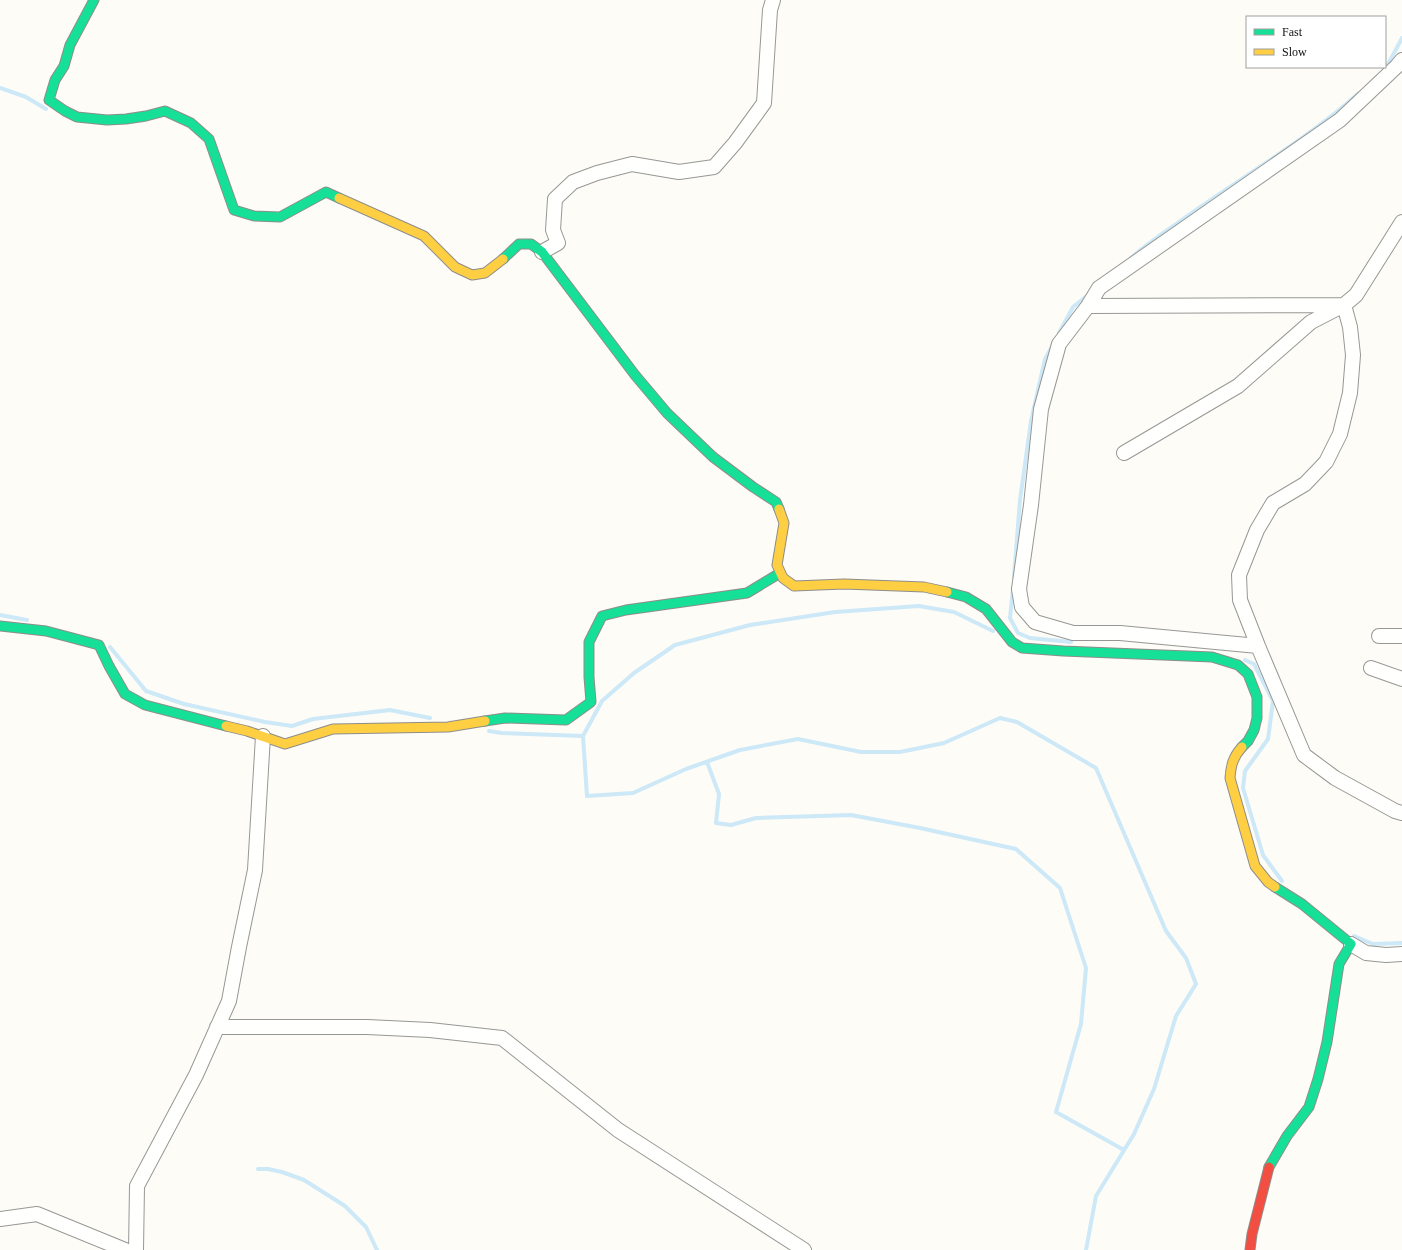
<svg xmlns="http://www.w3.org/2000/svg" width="1402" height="1250" viewBox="0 0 1402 1250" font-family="Georgia,serif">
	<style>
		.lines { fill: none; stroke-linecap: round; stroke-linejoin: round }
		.stream { stroke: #cde8f7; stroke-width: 4 }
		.street-casing { stroke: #979795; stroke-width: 16 }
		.fast-casing { stroke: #8e8d8b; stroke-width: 11 }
		.slow-casing { stroke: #8e8d8b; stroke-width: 11 }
		.jam-casing { stroke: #8e8d8b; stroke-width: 11 }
		.street { stroke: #fffffe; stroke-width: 14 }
		.fast { stroke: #16e098; stroke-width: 9 }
		.slow { stroke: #ffcf43; stroke-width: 9 }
		.jam { stroke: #f24e42; stroke-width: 9 }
	</style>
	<rect width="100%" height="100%" fill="#fdfcf7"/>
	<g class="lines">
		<!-- stream -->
		<path class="stream" d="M1385 70 1402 38
			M0 88 26 97 46 109
			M1130 259C1146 244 1165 232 1183 219 1242 177 1305 141 1359 93
			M1059 333 1073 307 1088 295
			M1014 577 1020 500 1031 421 1045 359 1053 345
			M1013 588 1010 618 1018 633 1030 638 1071 642
			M0 615 27 620
			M993 631 954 612 919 606 835 612 750 625 675 645 634 673 602 701 583 736 587 796 633 793 686 769 740 750 798 739 861 752H900L944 743 1000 718 1017 722 1096 768 1166 931 1186 958 1196 984 1176 1016 1154 1089 1134 1134 1096 1196 1086 1250
			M110 647 146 691 184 704 265 722 292 726 313 719 390 710 430 718
			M1245 660 1254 664 1273 701 1268 739 1245 771 1243 788 1263 855 1282 881
			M489 731 502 733 583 736
			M707 762 719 794 716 823 731 825 756 818 851 815 920 828 1016 849 1060 888 1086 968 1081 1024 1056 1112 1124 1150
			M1354 936 1373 944 1402 943
			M258 1169H268L282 1172 304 1180 345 1206 366 1227 377 1250"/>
		<defs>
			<path id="street" d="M1402 60 1397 66 1340 120 1099 288 1088 306 1059 344 1041 409 1031 505 1019 589 1022 607 1035 622 1073 633H1120L1258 646 1304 755 1335 778 1395 811 1402 813
				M542 252 558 243 553 230 555 199 573 182 597 173 632 164 679 172 714 167 735 143 764 103 770 10 773 0
				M1088 306 1344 305 1350 327 1353 355 1350 393 1340 434 1326 462 1305 484 1273 503 1257 530 1239 575 1240 600 1258 646
				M1124 453 1238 386 1311 322 1344 305 1356 295 1402 222
				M1379 636H1402
				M1371 668 1402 679
				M1351 944 1366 953 1386 955 1402 954
				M217 1027H367L430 1030 502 1038 618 1130 804 1250
				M0 1219 37 1214 125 1250
				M136 1250 137 1186 196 1075 229 1001 239 947 255 870 263 736"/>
			<path id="fast" d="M94 0 70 45 64 66 55 80 49 100 65 111 77 117 107 120 126 119 146 116 165 111 191 123 209 139 234 210 254 216 280 217 326 192 339 198
				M503 259 519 244H531L542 252 635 375 667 413 713 457 753 487 776 502 779 509
				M947 592 966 597 986 609 1012 642 1022 648 1063 651 1212 657 1238 665 1248 674 1257 697V718L1254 730 1248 741 1242 747
				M0 626 46 631 99 645 109 666 125 694 145 705 226 726
				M485 721 505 718 566 720 591 702 589 677V642L602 616 626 610 747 593 780 573
				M1269 1167 1287 1136 1309 1107 1318 1079 1327 1042 1339 964 1351 944 1302 904 1275 887"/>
			<path id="slow" d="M339 198 424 236 455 267 472 275 485 273 503 259
				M779 509 784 523 777 565 783 578 794 586 844 584 924 587 947 592
				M226 726 247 731 285 744 333 729 448 727 485 721
				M1242 747C1233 757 1231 765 1230 778L1255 866 1268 882 1275 887"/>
			<path id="jam" d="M1250 1250 1252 1234 1269 1167"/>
		</defs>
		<!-- street casing -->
		<use href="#street" class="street-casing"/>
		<!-- fast casing -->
		<use href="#fast" class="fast-casing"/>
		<!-- slow casing -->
		<use href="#slow" class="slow-casing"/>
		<!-- jam casing -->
		<use href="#jam" class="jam-casing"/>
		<!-- street -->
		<use href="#street" class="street"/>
		<!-- fast -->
		<use href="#fast" class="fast"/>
		<!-- slow -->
		<use href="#slow" class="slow"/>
		<!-- jam -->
		<use href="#jam" class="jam"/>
	</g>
	<!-- legend -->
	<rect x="1246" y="16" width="140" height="52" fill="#ffffff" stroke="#a0a0a0"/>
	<rect x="1254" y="29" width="20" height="6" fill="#16e098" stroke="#a0a0a0"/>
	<text x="1282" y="36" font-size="12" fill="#111111">Fast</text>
	<rect x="1254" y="49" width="20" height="6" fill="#ffcf43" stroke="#a0a0a0"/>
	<text x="1282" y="56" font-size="12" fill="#111111">Slow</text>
</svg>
